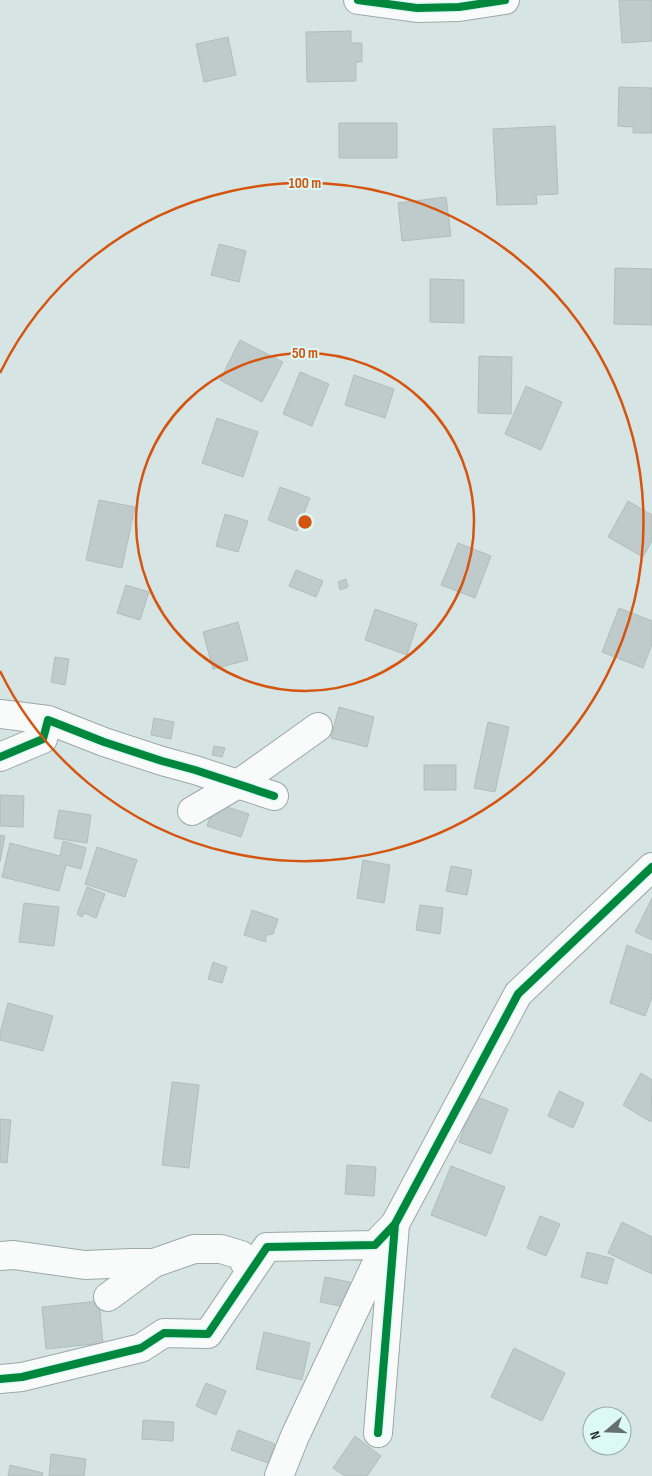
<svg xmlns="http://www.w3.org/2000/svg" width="652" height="1476" viewBox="0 0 652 1476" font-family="'Sofia Sans Condensed',sans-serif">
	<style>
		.building { fill: #bfcbca; stroke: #b1bdbc }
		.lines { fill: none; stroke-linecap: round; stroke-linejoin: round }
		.minor-casing { stroke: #9da8a8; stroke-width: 30 }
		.minor { stroke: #f9fbfb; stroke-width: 28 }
		.cycleway-casing { stroke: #ddf9f6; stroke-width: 11 }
		.cycleway { stroke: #00873e; stroke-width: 8 }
		.ring { fill: none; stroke: #d55510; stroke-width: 2.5 }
		.centre { fill: #d55510; stroke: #ddf9f6; stroke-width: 2.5 }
		.ring-label { font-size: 15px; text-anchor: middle; font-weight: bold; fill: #d55510; stroke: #ddf9f6; stroke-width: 4; stroke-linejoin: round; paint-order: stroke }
	</style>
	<rect width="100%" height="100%" fill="#d6e5e4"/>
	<!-- building -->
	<path class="building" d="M619 0H652V41L622 43Z
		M351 31V43H362V62H356V81L307 82 306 32Z
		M228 37 236 75 204 82 196 44Z
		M619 87 652 88V133H633V127L618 126Z
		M339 123H397V158H339Z
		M555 126 558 194 536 195 537 204 497 205 493 129Z
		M446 197 451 236 402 241 398 203Z
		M219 244 246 251 239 282 211 275Z
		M615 268 652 269V325L614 324Z
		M430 279 464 280V323L430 322Z
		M240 340 283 362 262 402 220 380Z
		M479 356 512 357 511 414 478 413Z
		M300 372 329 384 312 426 283 414Z
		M354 375 394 389 385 418 345 405Z
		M526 386 562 402 541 450 505 434Z
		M217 418 258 432 243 477 202 463Z
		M280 487 310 498 297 531 268 520Z
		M99 500 135 507 122 568 86 560Z
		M628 501 652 515V541L643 557 608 537Z
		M225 514 248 521 238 552 216 546Z
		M458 543 491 556 475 598 441 585Z
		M296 570 323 581 316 597 289 586Z
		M346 579 348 587 340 590 338 582Z
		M126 585 149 592 140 620 117 613Z
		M619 608 652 621V644L643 668 602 652Z
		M375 609 417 624 407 655 365 640Z
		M238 622 248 660 213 669 203 632Z
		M55 657 69 659 65 685 51 682Z
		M339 707 374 717 367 747 331 738Z
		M154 718 174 722 171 739 151 735Z
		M488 722 509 727 495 792 474 788Z
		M214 746 225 748 222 757 212 755Z
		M424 765H456V790H424Z
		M0 795 24 796 23 827 0 826Z
		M215 803 249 814 241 837 207 826Z
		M59 810 91 815 87 843 54 838Z
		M0 835 5 836 0 862Z
		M63 841 86 848 81 869 66 865 59 891 2 877 10 843 60 856Z
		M97 847 137 860 125 897 85 884Z
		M363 860 390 865 384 903 357 898Z
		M451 866 472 870 467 895 446 891Z
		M87 887 105 894 96 918 84 913 82 917 77 914Z
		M652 898V940L635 932Z
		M24 903 59 907 54 946 19 942Z
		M420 905 443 908 440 934 416 930Z
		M252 910 278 919 273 934 266 935V942L244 935Z
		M627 945 652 955V997L645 1016 610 1003Z
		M213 962 227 967 222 983 208 979Z
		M8 1003 53 1016 43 1051 0 1040V1033Z
		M641 1073 652 1080 651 1122 623 1105Z
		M172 1082 199 1085 189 1168 162 1165Z
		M559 1091 584 1103 573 1128 548 1116Z
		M475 1096 508 1109 491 1154 459 1142Z
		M0 1119 11 1120 7 1163 0 1162Z
		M347 1165 376 1167 374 1196 345 1194Z
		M451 1166 505 1187 486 1236 431 1215Z
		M540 1216 560 1224 546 1256 527 1248Z
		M622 1222 652 1237V1274L608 1253Z
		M587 1252 614 1259 607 1284 581 1277Z
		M325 1277 350 1282 345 1307 320 1302Z
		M99 1301 103 1343 46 1349 42 1307Z
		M264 1332 310 1343 302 1380 256 1369Z
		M514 1348 565 1373 542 1421 491 1397Z
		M206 1383 226 1391 216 1415 196 1406Z
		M143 1420 174 1422 173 1441 142 1439Z
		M238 1430 275 1444 268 1463 231 1450Z
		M355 1436 381 1456 367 1476H345L333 1468Z
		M51 1454 86 1459 84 1476H49Z
		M10 1465 43 1473 42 1476H8Z"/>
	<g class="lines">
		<defs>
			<path id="minor" d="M358 0 417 8 459 7 505 0
				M0 714 48 720
				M0 757 43 739 48 720 104 742 162 761 195 770 274 796
				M192 811 238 784 318 727
				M0 1256 14 1255 85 1265 132 1263H154L194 1249H221L241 1255 249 1272
				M108 1297 154 1263
				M0 1379 22 1377 141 1348 164 1333 208 1334 267 1247 375 1245 395 1224
				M378 1433 395 1224 518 994 652 867
				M279 1476 295 1436 388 1239"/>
		</defs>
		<!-- minor casing -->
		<use href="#minor" class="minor-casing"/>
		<!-- minor -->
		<use href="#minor" class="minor"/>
		<defs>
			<path id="cycleway" d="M358 0 417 8 459 7 505 0
				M0 757 43 739 48 720 104 742 162 761 195 770 274 796
				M0 1379 22 1377 141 1348 164 1333 208 1334 267 1247 375 1245 395 1224
				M378 1433 395 1224 518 994 652 867"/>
		</defs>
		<!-- cycleway casing -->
		<use href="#cycleway" class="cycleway-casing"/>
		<!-- cycleway -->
		<use href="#cycleway" class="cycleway"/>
	</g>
	<!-- distance rings -->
	<g class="ring">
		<circle cx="305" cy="522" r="169"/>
		<path d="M0 373A339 339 0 1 1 0 671"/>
	</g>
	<circle cx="305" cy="522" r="8" class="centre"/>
	<g class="ring-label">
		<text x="305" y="188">100 m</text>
		<text x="305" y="358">50 m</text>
	</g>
	<!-- north arrow -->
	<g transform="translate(607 1431) rotate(251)"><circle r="24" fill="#ddf9f6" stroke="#94a9a6"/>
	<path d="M0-4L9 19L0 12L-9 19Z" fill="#646f6e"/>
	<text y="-8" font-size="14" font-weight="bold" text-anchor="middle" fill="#26302f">N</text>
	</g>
</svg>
